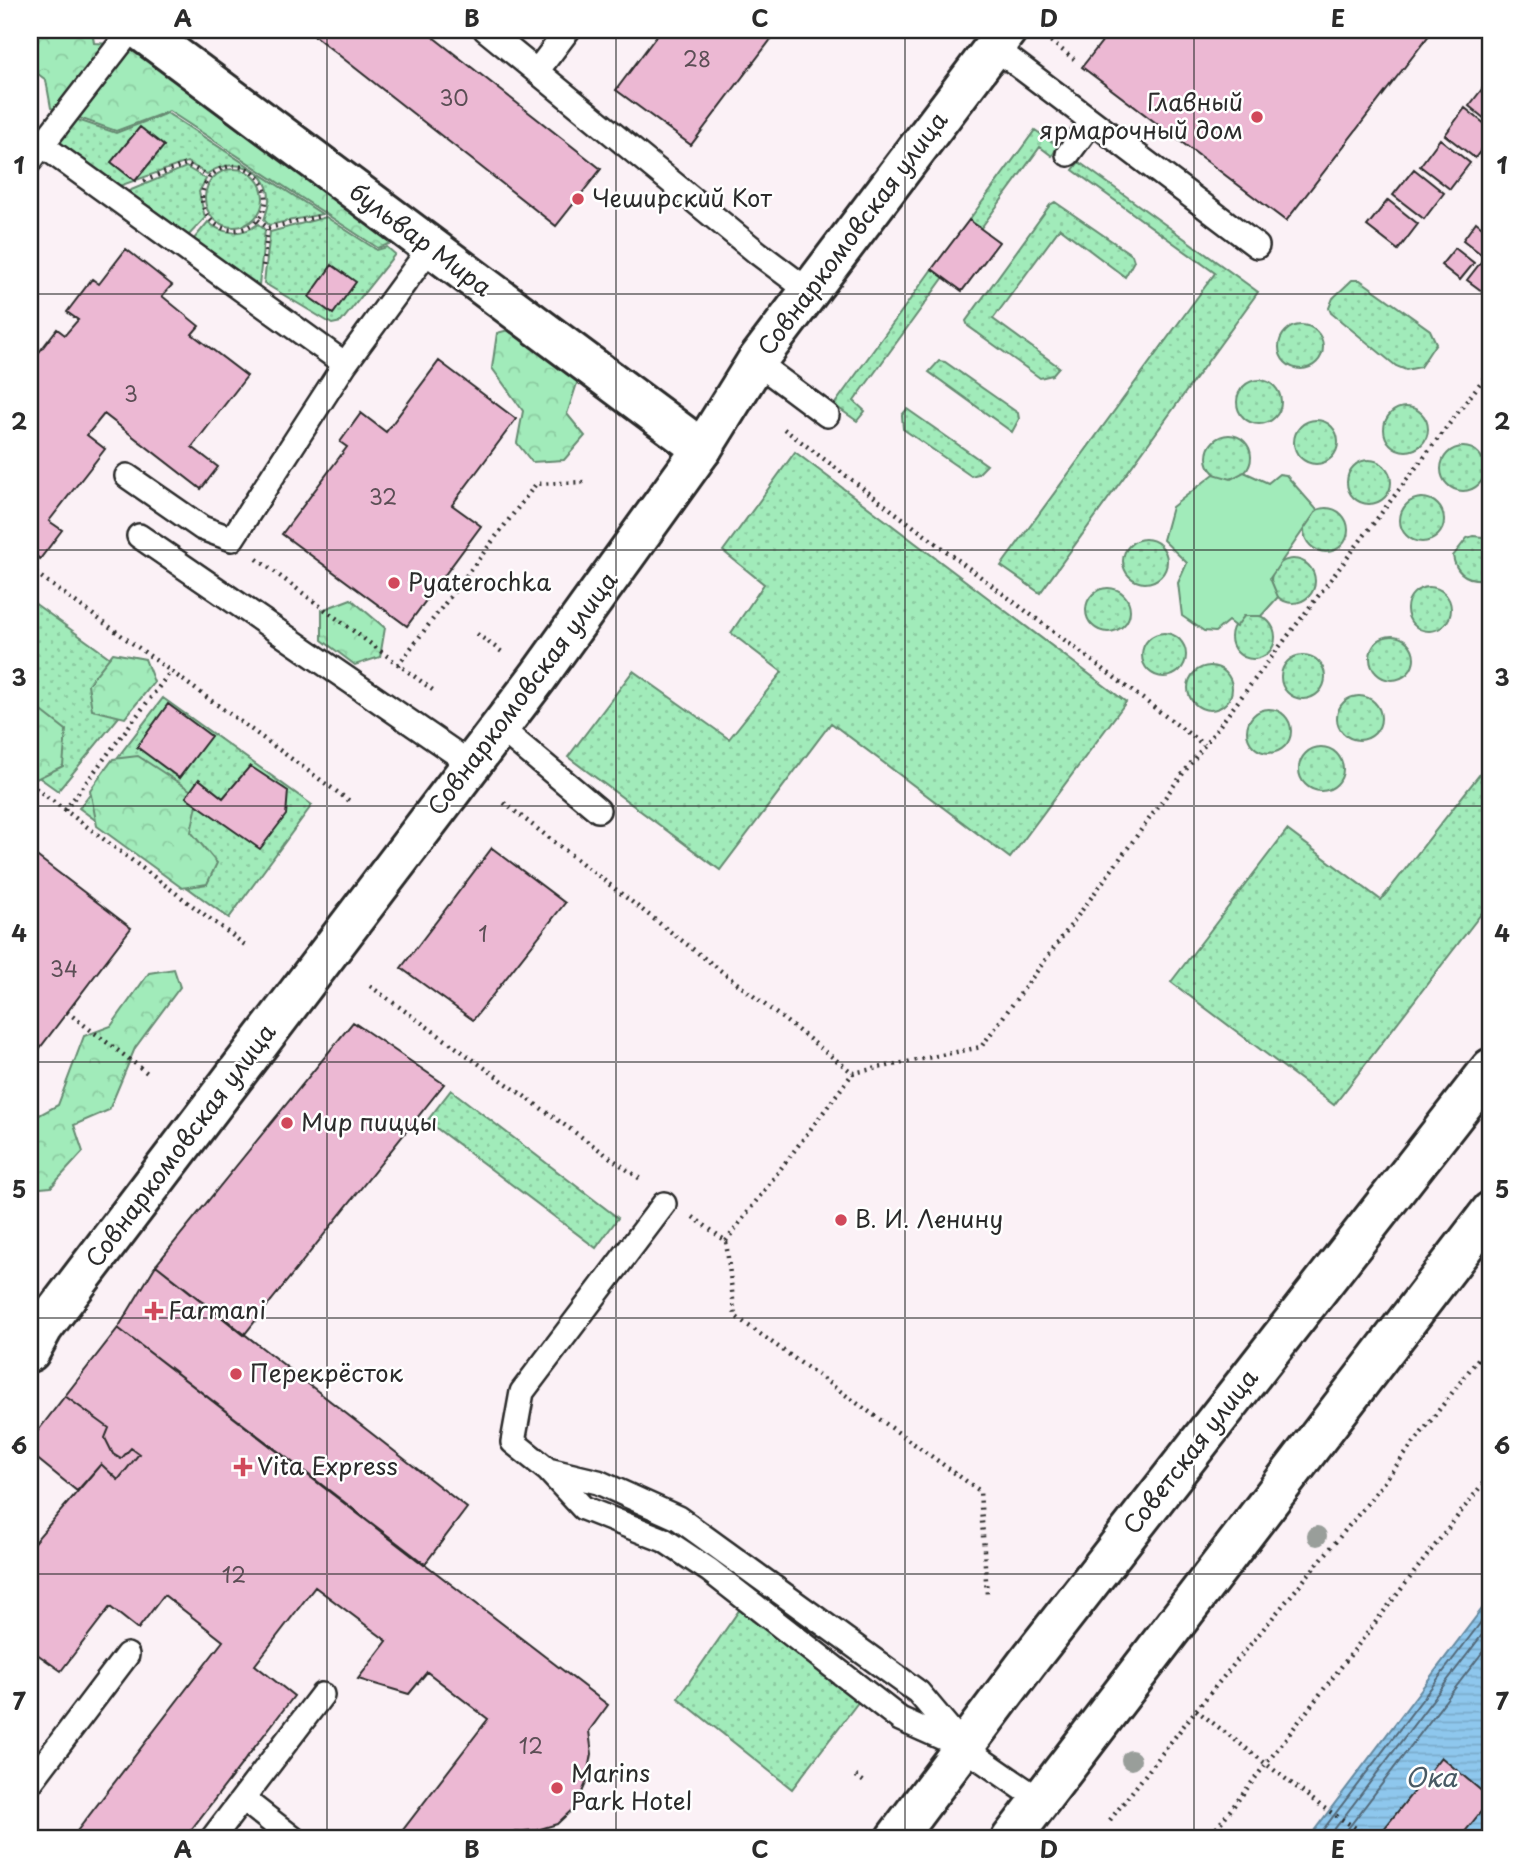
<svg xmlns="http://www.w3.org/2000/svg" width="1521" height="1869" viewBox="0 0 1521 1869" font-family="'Playpen Sans',sans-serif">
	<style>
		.grass { fill: url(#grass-dots); stroke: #668b72; stroke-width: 2 }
		.forest { fill: url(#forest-crowns); stroke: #668b72; stroke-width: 2 }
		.park { fill: #a1ebba; stroke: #668b72; stroke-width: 2 }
		.water { fill: url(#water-rules); stroke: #66899f; stroke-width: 2 }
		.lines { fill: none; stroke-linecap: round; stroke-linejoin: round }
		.shore { stroke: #536979; stroke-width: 2 }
		.building { fill: #ecb8d3; stroke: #2b2b2b; stroke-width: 2 }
		.service-casing { stroke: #2b2b2b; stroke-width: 28 }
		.minor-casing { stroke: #2b2b2b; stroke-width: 44 }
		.tertiary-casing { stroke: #2b2b2b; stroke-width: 44 }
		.secondary-casing { stroke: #2b2b2b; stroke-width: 44 }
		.path { stroke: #2b2b2b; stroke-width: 4.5; stroke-dasharray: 2 5; stroke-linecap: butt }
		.service { stroke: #fff; stroke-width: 23 }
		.minor { stroke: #fff; stroke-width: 38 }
		.tertiary { stroke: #fff; stroke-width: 38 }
		.secondary { stroke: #fff; stroke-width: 38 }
		.tree { fill: #999e9a }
		.grid { fill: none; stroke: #2b2b2b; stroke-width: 2; stroke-opacity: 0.55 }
		.poi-dot { fill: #d1495b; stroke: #fff; stroke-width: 2.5 }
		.labels { text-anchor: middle; stroke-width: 5; stroke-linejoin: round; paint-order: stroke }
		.number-label { font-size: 21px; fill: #5b4e55 }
		.poi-label { font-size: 24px; fill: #2b2b2b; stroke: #fff; text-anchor: start }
		.street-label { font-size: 24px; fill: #2b2b2b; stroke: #fff }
		.water-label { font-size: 26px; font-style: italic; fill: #495a65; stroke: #fff }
		.neatline { fill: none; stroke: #2b2b2b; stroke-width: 2.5 }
		.grid-label { font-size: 23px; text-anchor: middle; font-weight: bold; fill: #2b2b2b }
	</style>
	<defs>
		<pattern id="grass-dots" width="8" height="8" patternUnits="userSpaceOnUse" patternTransform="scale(1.75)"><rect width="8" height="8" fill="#a1ebba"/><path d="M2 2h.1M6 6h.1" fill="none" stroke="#8bcaa0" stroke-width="1.8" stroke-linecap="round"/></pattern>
		<pattern id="forest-crowns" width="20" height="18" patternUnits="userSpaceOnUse" patternTransform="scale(1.75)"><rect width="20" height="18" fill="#a1ebba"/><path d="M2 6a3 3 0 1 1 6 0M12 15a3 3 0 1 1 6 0" fill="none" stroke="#8bcaa0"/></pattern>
		<pattern id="water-rules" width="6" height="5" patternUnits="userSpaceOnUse" patternTransform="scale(1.75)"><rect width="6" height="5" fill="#8ec7ed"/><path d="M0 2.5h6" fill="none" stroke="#7babcb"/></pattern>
	</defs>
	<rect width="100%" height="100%" fill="#fbf1f6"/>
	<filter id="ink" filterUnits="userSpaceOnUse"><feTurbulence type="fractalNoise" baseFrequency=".0143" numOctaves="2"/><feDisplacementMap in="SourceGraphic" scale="14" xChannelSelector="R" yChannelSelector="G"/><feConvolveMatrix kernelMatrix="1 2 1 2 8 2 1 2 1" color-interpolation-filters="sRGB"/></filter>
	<g filter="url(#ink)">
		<!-- grass -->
		<path class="grass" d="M167 113 322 214 269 225 264 220C266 214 269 206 269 199 269 165 230 157 207 174L187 162 111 189 47 146 69 117 116 133Z
			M1035 130 1058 146 1052 156 1040 147 981 228 969 220Z
			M1079 162 1258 292 1040 593 1001 566 1215 273 1073 170Z
			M186 167 206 179 199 192 205 218 188 236 124 193Z
			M205 198a29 29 0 1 1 58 0a29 29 0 1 1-58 0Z
			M1055 202 1132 255 1134 261 1125 277 1060 228 993 319 1059 367 1052 375 1040 378 968 326 966 321 1050 205Z
			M326 217 377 250 387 247 395 254 341 322 332 324 264 283 270 232Z
			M208 222C223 235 242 236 258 224L265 230 259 285 193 240Z
			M932 269 944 277 854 401 865 411 857 421 834 405Z
			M1352 280H1360L1430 330 1436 343 1420 367 1406 370 1396 366 1331 313 1329 308 1333 298Z
			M1279 347a22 22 0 1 1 44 0a22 22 0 1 1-44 0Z
			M939 361 945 362 1018 413 1019 419 1012 432 929 372Z
			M1237 402a22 22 0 1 1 44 0a22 22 0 1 1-44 0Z
			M1384 429a22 22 0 1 1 44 0a22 22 0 1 1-44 0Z
			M907 409 987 465 978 474 971 476 903 429 902 415Z
			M1294 442a22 22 0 1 1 44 0a22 22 0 1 1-44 0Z
			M1207 457a22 22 0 1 1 44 0a22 22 0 1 1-44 0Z
			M1441 469a22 22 0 1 1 44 0a22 22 0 1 1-44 0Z
			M795 452 1126 702 1010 858 831 723 720 870 568 757 633 671 729 739 782 672 731 633 764 584 723 551Z
			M1347 482a22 22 0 1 1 44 0a22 22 0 1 1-44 0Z
			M1400 520a22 22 0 1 1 44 0a22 22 0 1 1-44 0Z
			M1304 530a22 22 0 1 1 44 0a22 22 0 1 1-44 0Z
			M1473 536 1483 537 1491 544V572L1486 579C1467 581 1456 574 1453 556L1467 538Z
			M1123 561a22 22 0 1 1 44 0a22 22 0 1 1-44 0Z
			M1271 581a22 22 0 1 1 44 0a22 22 0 1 1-44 0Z
			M1407 609a22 22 0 1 1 44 0a22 22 0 1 1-44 0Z
			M1086 610a22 22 0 1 1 44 0a22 22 0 1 1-44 0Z
			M30 600 146 684 58 791 30 771Z
			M1231 637a22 22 0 1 1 44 0a22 22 0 1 1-44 0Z
			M1142 655a22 22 0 1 1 44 0a22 22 0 1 1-44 0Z
			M1370 658a22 22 0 1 1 44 0a22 22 0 1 1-44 0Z
			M1281 677a22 22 0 1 1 44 0a22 22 0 1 1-44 0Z
			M1188 688a22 22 0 1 1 44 0a22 22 0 1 1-44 0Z
			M1337 718a22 22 0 1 1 44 0a22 22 0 1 1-44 0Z
			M163 698 312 805 229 918 79 808Z
			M1247 731a22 22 0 1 1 44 0a22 22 0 1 1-44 0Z
			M1299 769a22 22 0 1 1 44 0a22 22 0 1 1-44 0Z
			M1491 760V901L1334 1105 1171 982 1287 830 1381 900Z
			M451 1090 618 1218 596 1248 427 1121Z
			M740 1609 859 1701 792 1789 678 1698Z"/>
		<!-- forest -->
		<path class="forest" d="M30 30H92L94 43 130 45 392 243 378 248 169 111 116 131 51 108 46 80 30 68Z
			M520 327 580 374 567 414 585 436 564 460 532 462 517 443 523 411 492 368 497 333Z
			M351 599 385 628 380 657 355 665 322 640V610Z
			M113 653 145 659 154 682 125 718 92 710 88 684Z
			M30 702 66 730 63 766 30 782Z
			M138 756 199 796 191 832 217 863 207 884 182 888 97 826 90 790 113 759Z
			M174 969 180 987 135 1048 109 1110 74 1125 83 1152 51 1187 30 1189V1120L58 1105 84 1036 111 1026 149 973Z"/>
		<!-- park -->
		<path class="park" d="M1244 472 1268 483 1279 474 1286 475 1317 510 1270 578 1278 597 1261 616H1244L1236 627 1228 621 1215 632 1204 631 1182 616 1178 583 1187 563 1163 540 1172 507 1214 474 1231 479Z"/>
		<!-- water -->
		<path class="water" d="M1491 1597V1839H1308L1310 1836Z"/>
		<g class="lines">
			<!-- shore -->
			<path class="shore" d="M1316 1839 1491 1609
				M1327 1839 1491 1623
				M1340 1839 1491 1641"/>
		</g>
		<!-- building -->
		<path class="building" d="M307 30H424L601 169 556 226Z
			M661 30H778L691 145 616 90Z
			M1111 30H1433L1286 221 1082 67Z
			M1489 80 1491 82V124L1469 106Z
			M1465 108 1491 129V137L1475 158 1445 135Z
			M140 127 164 146 135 181 111 162Z
			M1440 139 1470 163 1450 189 1420 166Z
			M1414 169 1444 193 1424 219 1393 195Z
			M1388 200 1418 224 1398 250 1367 226Z
			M969 220 999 242 962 291 932 269Z
			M1476 222 1491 234V242L1481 254 1463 240Z
			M1455 248 1474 263 1460 280 1441 265Z
			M126 249 172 285 162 296 199 326 192 334 247 376 192 447 218 467 201 489 104 414 87 435 105 449 49 521 62 530 40 559 30 551V364L57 329 65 335 78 320 67 312 92 279 99 284Z
			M1481 262 1491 270V287L1486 294 1467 280Z
			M332 265 356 282 333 314 309 297Z
			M439 361 516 419 452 505 481 526 407 626 282 534 347 447 340 442 361 413 386 432Z
			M168 704 211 736 179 778 137 747Z
			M250 766 288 791 286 815 260 849 186 797 199 779 223 798Z
			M492 848 565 903 473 1020 401 968Z
			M30 851 131 928 30 1061Z
			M353 1022 444 1084 244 1335 156 1265Z
			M156 1265 467 1508 424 1565 118 1328Z
			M118 1328 608 1705 589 1731 592 1754 587 1781 576 1806 557 1824 537 1830 511 1832 505 1839H396L488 1719 427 1672 409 1694 358 1679 387 1641 315 1587 255 1665 294 1696 184 1839H71L223 1641 164 1595 138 1629 110 1607 61 1671 30 1649V1547L101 1464 118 1480 139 1454 131 1448 121 1459 113 1454 105 1438 109 1428 65 1396Z
			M65 1396 109 1428 105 1438 113 1454 121 1459 131 1448 139 1454 118 1480 101 1464 77 1491 30 1453V1441Z
			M1441 1757 1491 1799 1459 1839H1376Z"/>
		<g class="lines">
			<defs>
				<path id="service" d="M486 30 758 253 810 292
					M994 47 1257 246
					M537 71 568 30
					M42 145 131 30
					M1068 154 1091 123
					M30 161 42 145 345 364
					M756 362 827 415
					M127 476 202 528 232 539 345 364 430 248
					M139 536 471 764
					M499 727 598 810
					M664 1204 522 1392 513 1442 548 1470 583 1508 664 1540 709 1570 900 1719 963 1747 1041 1801
					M548 1470 598 1482 678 1518 918 1692 960 1742
					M30 1783 127 1655
					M243 1799 294 1839
					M212 1839 322 1695"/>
				<path id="minor" d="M140 30 702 449"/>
				<path id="tertiary" d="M30 1352 43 1328 538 677 702 449 756 362 1007 30"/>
				<path id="secondary" d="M895 1839 1027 1663 1491 1068
					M1011 1839 1491 1211"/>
			</defs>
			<!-- service casing -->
			<use href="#service" class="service-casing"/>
			<!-- minor casing -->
			<use href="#minor" class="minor-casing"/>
			<!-- tertiary casing -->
			<use href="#tertiary" class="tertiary-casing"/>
			<!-- secondary casing -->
			<use href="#secondary" class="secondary-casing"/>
			<!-- path -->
			<path class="path" d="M1045 37 1074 59
				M202 198a32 32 0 1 1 64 0a32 32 0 1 1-64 0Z
				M144 181 186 164 210 177
				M258 220 268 228 263 267
				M268 228 321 216
				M784 429 1204 745
				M257 559 434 691
				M30 569 351 802
				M477 634 502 652
				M398 665 536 484 585 482
				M30 784 245 945
				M504 803 853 1073 981 1047 1172 788 1491 369
				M65 810 171 671
				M370 986 643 1181
				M67 1012 150 1075
				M693 1217 726 1241 735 1316 980 1491 987 1595
				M726 1241 853 1073
				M1196 1710 1321 1806 1373 1839
				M856 1776 867 1784
				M1110 1820 1196 1710 1367 1504 1491 1342
				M1208 1839 1491 1473"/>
			<!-- service -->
			<use href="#service" class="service"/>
			<!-- minor -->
			<use href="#minor" class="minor"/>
			<!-- tertiary -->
			<use href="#tertiary" class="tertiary"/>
			<!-- secondary -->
			<use href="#secondary" class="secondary"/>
		</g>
		<!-- trees -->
		<g class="tree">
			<circle cx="1317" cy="1536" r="10"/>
			<circle cx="1131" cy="1760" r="10"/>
		</g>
	</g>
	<!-- grid -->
	<path class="grid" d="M327 30V1839M616 30V1839M905 30V1839M1194 30V1839M30 294H1491M30 550H1491M30 806H1491M30 1062H1491M30 1318H1491M30 1574H1491"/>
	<!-- markers -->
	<g class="poi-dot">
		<circle cx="1257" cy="117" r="7"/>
		<circle cx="578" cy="199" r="7"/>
		<circle cx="394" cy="583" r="7"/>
		<circle cx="287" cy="1123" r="7"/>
		<circle cx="841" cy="1220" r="7"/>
		<path d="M150.5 1300.5h7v7h7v7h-7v7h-7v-7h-7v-7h7z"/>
		<circle cx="236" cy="1374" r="7"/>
		<path d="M239.5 1456.5h7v7h7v7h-7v7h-7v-7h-7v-7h7z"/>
		<circle cx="557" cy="1788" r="7"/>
	</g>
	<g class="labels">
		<!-- number labels -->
		<g class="number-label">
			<text x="697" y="67">28</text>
			<text x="454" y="106">30</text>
			<text x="131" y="402">3</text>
			<text x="383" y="505">32</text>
			<text x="483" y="942">1</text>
			<text x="64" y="977">34</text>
			<text x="234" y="1583">12</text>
			<text x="531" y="1754">12</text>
		</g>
		<!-- poi labels -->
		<g class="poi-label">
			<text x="1243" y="111" text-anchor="end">Главный<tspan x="1243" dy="28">ярмарочный дом</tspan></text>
			<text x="592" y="207">Чеширский Кот</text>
			<text x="408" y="591">Pyaterochka</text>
			<text x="301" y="1131">Мир пиццы</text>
			<text x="855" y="1228">В. И. Ленину</text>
			<text x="168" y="1319">Farmani</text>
			<text x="250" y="1382">Перекрёсток</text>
			<text x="257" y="1475">Vita Express</text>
			<text x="571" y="1782">Marins<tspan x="571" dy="28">Park Hotel</tspan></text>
		</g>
		<!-- street labels -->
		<g class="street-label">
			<text transform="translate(853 234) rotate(-53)" y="8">Совнаркомовская улица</text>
			<text transform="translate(420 240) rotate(37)" y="8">бульвар Мира</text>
			<text transform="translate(523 694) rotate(-53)" y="8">Совнаркомовская улица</text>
			<text transform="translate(181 1146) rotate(-53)" y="8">Совнаркомовская улица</text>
			<text transform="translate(1191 1452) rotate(-52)" y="8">Советская улица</text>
		</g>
		<!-- water labels -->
		<g class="water-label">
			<text x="1431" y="1787">Ока</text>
		</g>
	</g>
	<!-- margin -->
	<rect width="1521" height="1869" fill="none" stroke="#fff" stroke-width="77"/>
	<rect x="38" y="38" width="1444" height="1792" class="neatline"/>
	<g class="grid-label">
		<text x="183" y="27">A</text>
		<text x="472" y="27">B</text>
		<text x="760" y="27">C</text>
		<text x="1049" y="27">D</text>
		<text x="1338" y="27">E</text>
		<text x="19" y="174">1</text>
		<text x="1502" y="174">1</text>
		<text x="19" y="430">2</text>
		<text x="1502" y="430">2</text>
		<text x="19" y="686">3</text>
		<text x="1502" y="686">3</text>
		<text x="19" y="942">4</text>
		<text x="1502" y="942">4</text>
		<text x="19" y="1198">5</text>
		<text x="1502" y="1198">5</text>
		<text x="19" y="1454">6</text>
		<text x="1502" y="1454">6</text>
		<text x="19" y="1710">7</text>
		<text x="1502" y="1710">7</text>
		<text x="183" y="1858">A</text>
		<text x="472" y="1858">B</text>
		<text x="760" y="1858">C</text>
		<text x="1049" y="1858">D</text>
		<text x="1338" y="1858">E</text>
	</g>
</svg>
